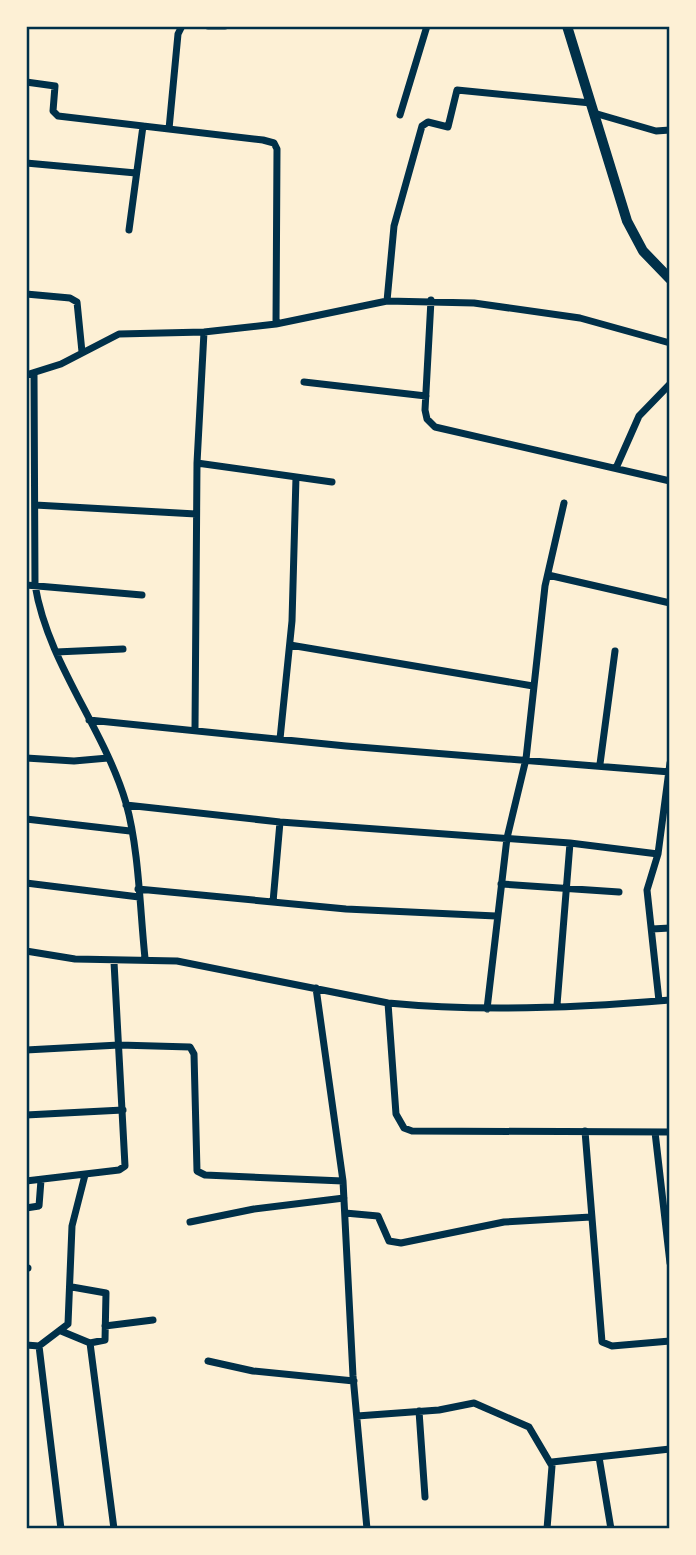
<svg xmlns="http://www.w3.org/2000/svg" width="696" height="1555" viewBox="0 0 696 1555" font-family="Barlow,sans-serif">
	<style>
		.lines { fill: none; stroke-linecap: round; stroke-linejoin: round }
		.minor { stroke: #003049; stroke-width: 7 }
		.tertiary { stroke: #003049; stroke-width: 10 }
		.neatline { fill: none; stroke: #003049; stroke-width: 2.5 }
	</style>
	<rect width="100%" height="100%" fill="#fdf0d5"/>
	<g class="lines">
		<!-- minor -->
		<path class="minor" d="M208 26H225
			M26 82 55 86 53 111 58 116 263 140 274 143 277 149 276 324
			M594 113 656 131 670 130
			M400 115 427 26
			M169 129 178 34 182 26
			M26 163 136 173
			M129 230 143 126
			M26 294 70 298 77 302 82 352
			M431 300 425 410 427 419 435 427 670 481
			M387 301 394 226 422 126 428 122 448 127 457 90 591 103
			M34 373 35 585C48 664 104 728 126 803 139 849 140 911 145 958
			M26 375 61 364 119 334 204 332 276 324 387 301 474 303 580 318 670 343
			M304 382 426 396
			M197 463 332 482
			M616 468 639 416 670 384
			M35 505 196 514
			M548 575 670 603
			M26 585 142 595
			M290 645 533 686
			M56 652 123 649
			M89 720 346 746 670 772
			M195 730 197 463 204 332
			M280 739 292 621 296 477
			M26 758 74 761 108 758
			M600 764 615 651
			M126 805 280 822 570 843 658 854
			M26 819 130 831
			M26 883 139 897
			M501 884 619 892
			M138 889 346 909 496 916
			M273 902 280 822
			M652 929 670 928
			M26 951 75 959 177 961 388 1003C481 1012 577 1008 670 1000
			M316 988 343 1181 353 1376 367 1529
			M659 1001 647 890 658 854 670 763
			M388 1003 396 1114 404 1128 412 1131 670 1132
			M557 1005 570 843
			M487 1009 507 838 526 759 545 586 564 503
			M26 1050 119 1045 190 1047 194 1054 197 1171 205 1175 343 1181
			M26 1115 123 1110
			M585 1131 602 1342 612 1346 670 1341
			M655 1132 670 1263
			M26 1181 119 1170 125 1166 114 962
			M26 1208 39 1206 41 1180
			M345 1213 378 1216 389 1241 401 1243 504 1222 591 1217
			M190 1222 254 1209 344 1198
			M26 1268H28
			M72 1287 106 1293 105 1340 90 1343 114 1529
			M105 1326 153 1320
			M61 1331 90 1343
			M26 1345 39 1346 68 1324 72 1226 85 1175
			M39 1346 61 1529
			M208 1361 253 1371 354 1381
			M419 1411 425 1497
			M357 1416 439 1410 474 1403 529 1427 552 1466 547 1529
			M599 1457 611 1529
			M552 1462 670 1449"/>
		<!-- tertiary -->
		<path class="tertiary" d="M567 26 627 221 643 251 670 279"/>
	</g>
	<!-- border -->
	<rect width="696" height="1555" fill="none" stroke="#fdf0d5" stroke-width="56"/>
	<rect x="28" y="28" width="640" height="1499" class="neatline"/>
</svg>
